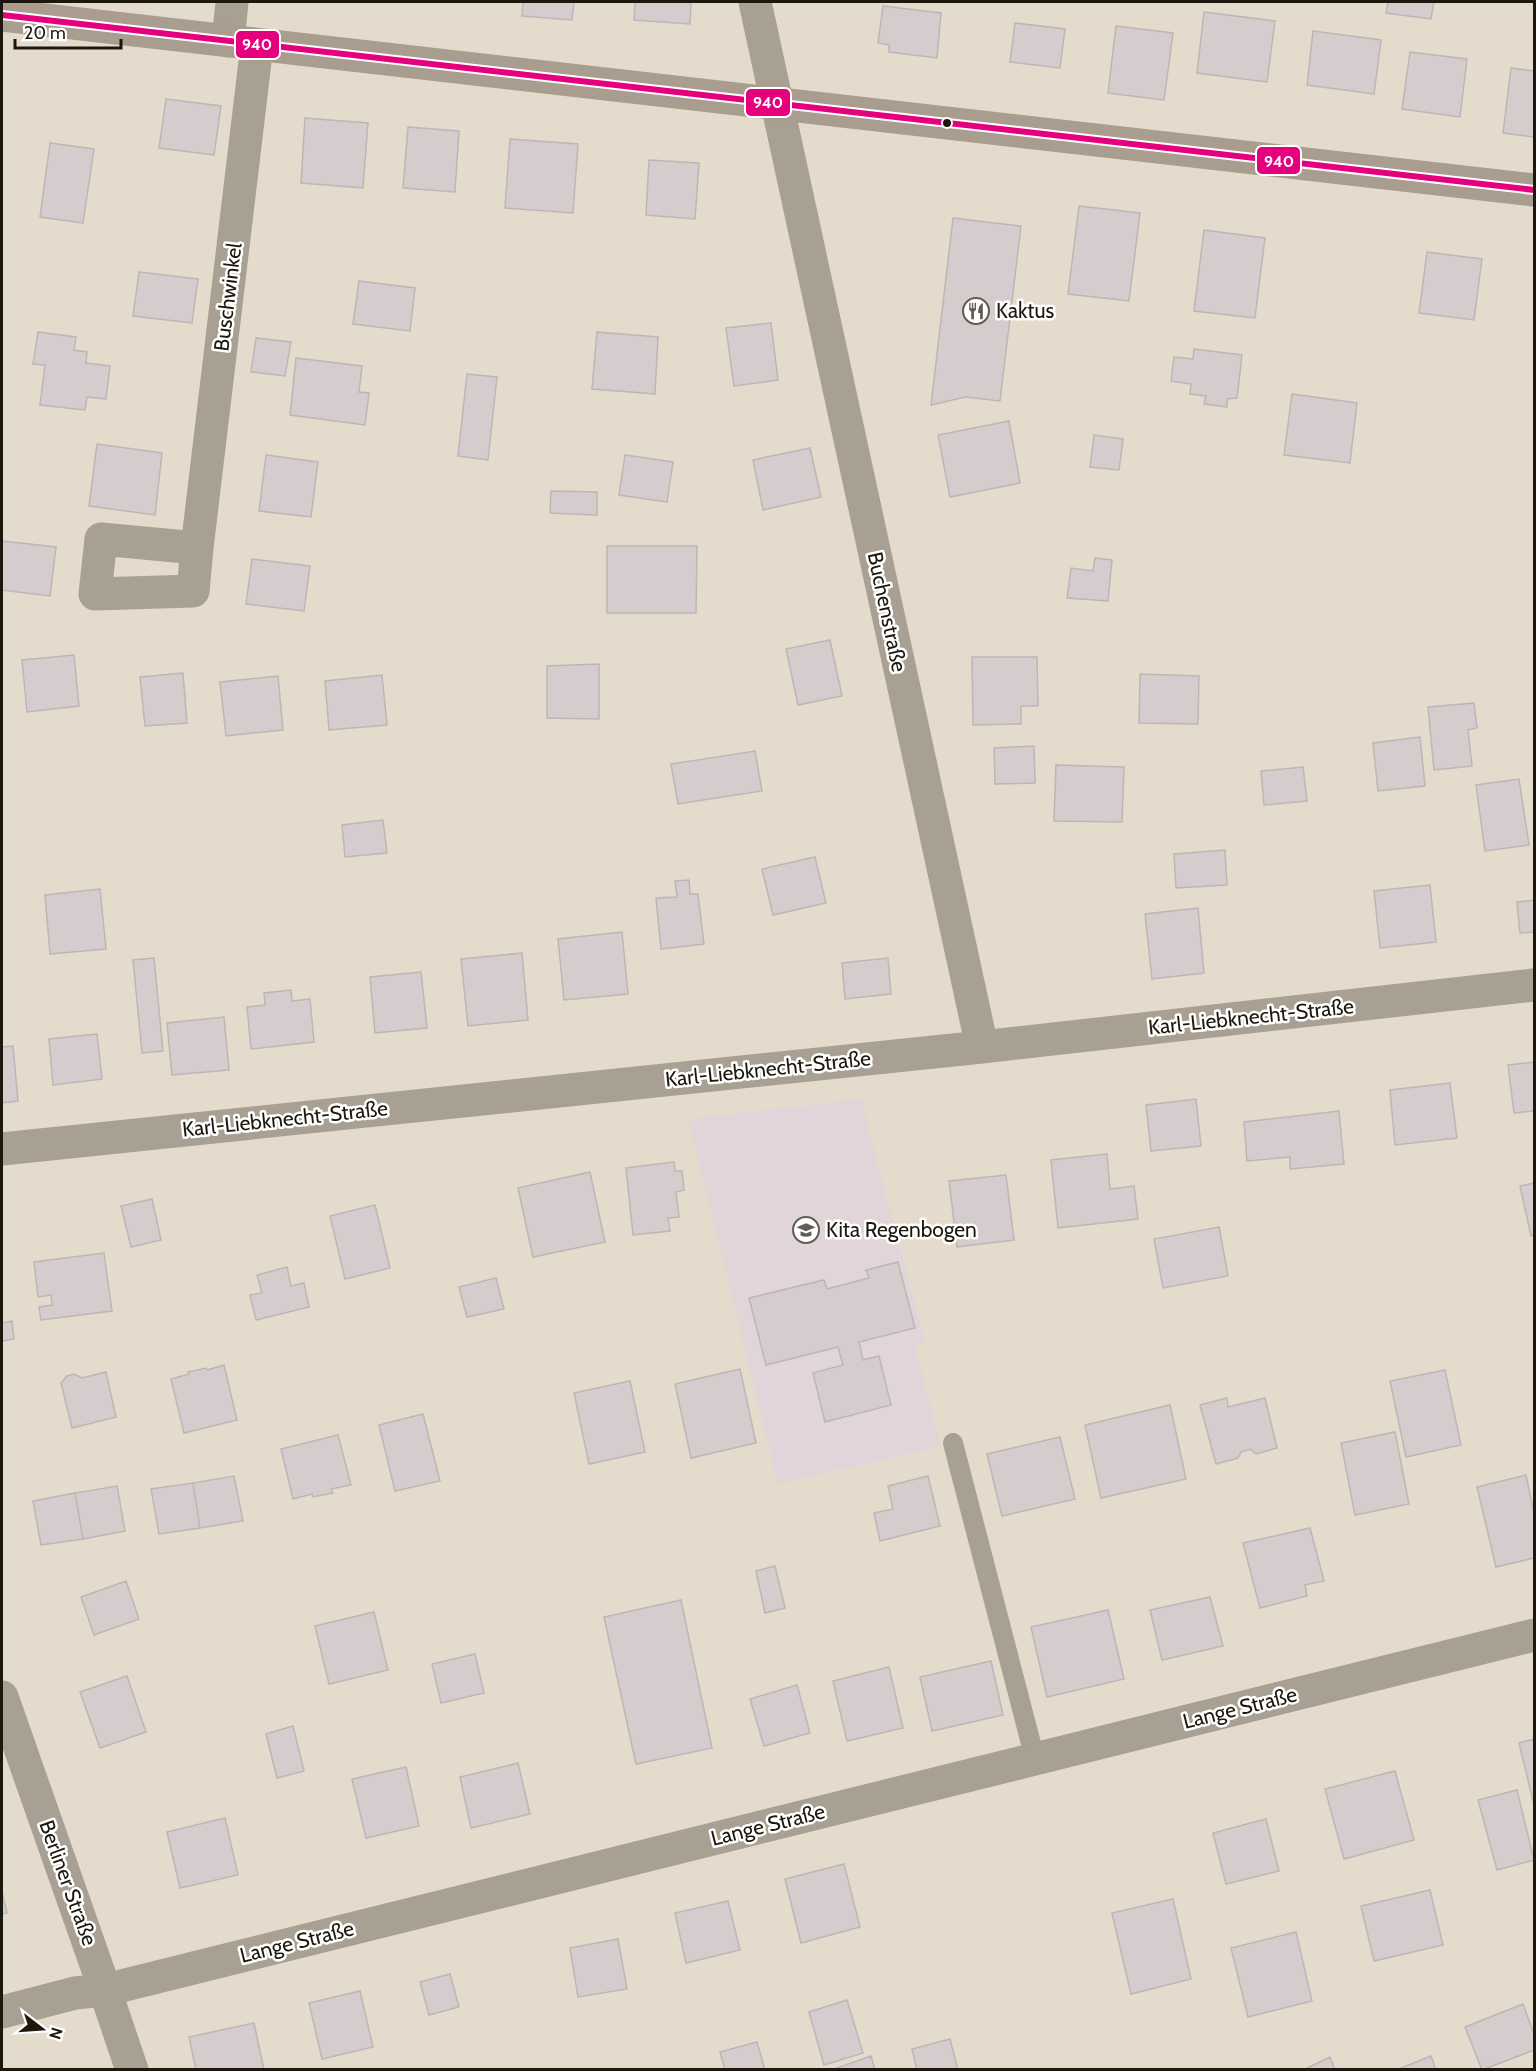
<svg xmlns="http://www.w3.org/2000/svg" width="1536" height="2071" viewBox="0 0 1536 2071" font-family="Cabin,sans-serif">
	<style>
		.education { fill: #e2d5d9 }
		.building { fill: #d5ccce; stroke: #bdb6b5; stroke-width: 1.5 }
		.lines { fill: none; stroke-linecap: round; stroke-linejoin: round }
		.lane { stroke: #a8a093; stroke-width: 20 }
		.street { stroke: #a8a093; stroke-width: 33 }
		.secondary { stroke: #a89d8e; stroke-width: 33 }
		.bus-1-casing { stroke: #fff; stroke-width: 10 }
		.bus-1 { stroke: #e5007d; stroke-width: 6 }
		.bus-dot { fill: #1d180e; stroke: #fff; stroke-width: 2 }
		.labels { text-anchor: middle; stroke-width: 5; stroke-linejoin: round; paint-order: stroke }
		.street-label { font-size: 21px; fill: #1d180e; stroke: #fff }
		.poi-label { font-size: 21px; fill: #1d180e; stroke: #fff; text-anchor: start }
		.line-badge { stroke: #fff; stroke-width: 2 }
		.badge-label { font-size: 16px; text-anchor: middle; font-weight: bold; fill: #fff }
	</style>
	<rect width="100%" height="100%" fill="#e4dbcd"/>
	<!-- education -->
	<path class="education" d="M861 1099 925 1342 915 1345 941 1446 778 1484 688 1119Z"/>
	<!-- building -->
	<path class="building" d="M523 2H574L572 20 522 16Z
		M635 2H691L690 24 634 20Z
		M1388 2H1434L1431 19 1386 13Z
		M883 6 941 13 937 58 889 52V45L878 43Z
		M1204 12 1275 21 1267 82 1197 73Z
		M1015 23 1065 29 1060 68 1010 62Z
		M1116 26 1173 33 1164 100 1108 93Z
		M1313 31 1381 40 1374 94 1307 85Z
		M1410 52 1467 59 1460 117 1402 109Z
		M1511 68 1534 71V137L1503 133Z
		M166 99 221 106 214 155 159 148Z
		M305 118 368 123 363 188 301 183Z
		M408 127 459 131 455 192 403 188Z
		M510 139 578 144 573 213 505 208Z
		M50 143 94 149 83 223 40 217Z
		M649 160 699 163 695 219 646 215Z
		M1079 206 1140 213 1129 301 1068 294Z
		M953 218 1021 226 1000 401 965 397 931 405Z
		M1204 230 1265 238 1255 318 1194 311Z
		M1427 252 1482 259 1474 320 1419 313Z
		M139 272 198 279 192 323 133 316Z
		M359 281 415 288 410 331 353 324Z
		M771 323 778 380 734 386 726 328Z
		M38 332 76 337 74 350 87 352 86 363 110 366 106 399 87 397 85 410 40 405 45 365 33 364Z
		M597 332 658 337 655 394 592 389Z
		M256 338 291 342 285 376 251 372Z
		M1194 349 1242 355 1237 398 1227 399V407L1204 404 1206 396 1190 394 1191 384 1171 381 1174 357 1193 359Z
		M296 358 362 366 359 392 369 393 365 425 290 415Z
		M467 374 497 377 488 460 458 456Z
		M1292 394 1357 403 1350 463 1284 455Z
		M1009 421 1020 483 950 497 938 435Z
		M1094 435 1123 439 1119 470 1090 467Z
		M97 444 162 453 155 515 89 506Z
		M810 448 821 497 763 510 753 460Z
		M266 455 318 462 311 517 259 511Z
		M625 455 673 462 667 502 619 495Z
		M551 491 597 492V515L550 513Z
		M2 541 56 547 50 596 2 590Z
		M607 546H697L696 613H607Z
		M1095 558 1112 560 1108 601 1067 598 1071 568 1093 571Z
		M252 559 310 566 304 611 246 604Z
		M830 640 842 696 798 705 786 649Z
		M74 655 79 706 27 712 22 660Z
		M972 657H1037L1038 706H1021V724L973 725Z
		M599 664V719L547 718V666Z
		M183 673 187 723 145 726 140 677Z
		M1140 674 1199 676 1198 724 1139 723Z
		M382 675 387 725 329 730 325 681Z
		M278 676 283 730 226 736 220 682Z
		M1474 703 1477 728 1468 730 1472 766 1434 770 1428 707Z
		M1420 737 1425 786 1378 791 1373 743Z
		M1034 746 1035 783 995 784 994 748Z
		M755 751 762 791 678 804 671 764Z
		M1056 765 1124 767 1122 822 1054 821Z
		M1303 767 1307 801 1264 805 1261 771Z
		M1519 779 1529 845 1485 851 1476 785Z
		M383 820 387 853 345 857 342 825Z
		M1225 850 1227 885 1176 888 1174 854Z
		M815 857 826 903 773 915 762 869Z
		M689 880 690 894H698L704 944 661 949 656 898 677 897 675 881Z
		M1430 885 1436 942 1380 948 1374 891Z
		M100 889 106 949 50 954 45 895Z
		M1534 900V932L1520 933 1517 902Z
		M1198 908 1204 973 1152 979 1145 914Z
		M622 932 628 994 564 1000 558 939Z
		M522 953 528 1020 468 1026 461 959Z
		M154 958 163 1051 142 1053 133 960Z
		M888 958 891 994 845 999 842 963Z
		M421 972 427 1028 375 1033 370 977Z
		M291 990 292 1001 310 999 314 1042 251 1049 247 1007 265 1005 264 993Z
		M224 1017 229 1070 172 1075 167 1023Z
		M97 1034 102 1079 53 1085 49 1039Z
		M13 1046 18 1101 2 1103V1047Z
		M1534 1062V1111L1514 1113 1508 1065Z
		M1450 1083 1457 1138 1395 1145 1390 1090Z
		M1196 1099 1201 1146 1151 1151 1146 1105Z
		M1339 1111 1344 1164 1290 1169V1157L1247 1161 1244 1122Z
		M1107 1154 1110 1189 1134 1186 1138 1219 1058 1228 1051 1160Z
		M674 1162 675 1171H682L684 1190 676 1192 679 1217 668 1218 670 1231 633 1235 626 1168Z
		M590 1172 605 1242 533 1257 518 1188Z
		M1006 1175 1014 1240 957 1247 949 1181Z
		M1534 1183V1235L1531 1236 1520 1186Z
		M152 1199 161 1240 131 1247 121 1206Z
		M375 1205 390 1268 345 1279 330 1216Z
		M1219 1227 1228 1276 1163 1288 1154 1239Z
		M104 1253 112 1311 41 1320 39 1307 52 1305 51 1295 38 1297 34 1262Z
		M898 1262 915 1328 859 1342 863 1360 879 1356 891 1405 825 1422 813 1373 843 1365 838 1347 766 1365 749 1298 824 1280 827 1289 869 1278 866 1270Z
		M287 1267 291 1286 304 1283 309 1307 256 1320 250 1295 262 1293 257 1275Z
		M496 1278 504 1309 467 1317 459 1287Z
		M12 1321 14 1339 2 1341V1323Z
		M224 1365 237 1420 184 1433 171 1379 189 1374 188 1372 206 1368 207 1370Z
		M740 1369 756 1443 691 1458 675 1384Z
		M1445 1370 1461 1445 1406 1457 1390 1381Z
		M106 1372 116 1417 72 1428 61 1383 67 1376 74 1374 82 1378Z
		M630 1381 645 1452 589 1464 574 1393Z
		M1227 1398 1228 1407 1265 1398 1277 1448 1256 1454 1250 1449 1241 1452 1238 1458 1216 1464 1200 1405Z
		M1170 1405 1186 1479 1101 1498 1085 1425Z
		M423 1414 440 1481 395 1491 379 1425Z
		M1395 1432 1409 1504 1355 1515 1341 1443Z
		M338 1435 351 1485 331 1489 333 1493 313 1497 312 1494 293 1499 281 1449Z
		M1060 1437 1075 1499 1002 1516 987 1454Z
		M1526 1475 1534 1513V1558L1496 1567 1477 1487Z
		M234 1476 243 1521 200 1528 193 1483Z
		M928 1476 940 1526 880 1541 874 1513 893 1509 888 1486Z
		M193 1483 200 1528 159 1534 151 1489Z
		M117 1486 125 1531 83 1539 75 1493Z
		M75 1493 83 1539 41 1545 33 1501Z
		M1310 1528 1324 1581 1305 1585 1307 1596 1260 1608 1243 1543Z
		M775 1566 785 1608 765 1613 756 1571Z
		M126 1581 139 1619 94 1635 81 1597Z
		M1210 1597 1223 1646 1162 1660 1150 1610Z
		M681 1600 712 1748 636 1764 604 1617Z
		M1108 1610 1124 1679 1047 1697 1031 1627Z
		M374 1612 388 1670 329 1684 315 1626Z
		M475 1654 484 1693 441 1703 432 1664Z
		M991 1661 1003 1715 932 1731 920 1677Z
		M889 1667 903 1728 847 1741 833 1681Z
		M127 1676 146 1732 100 1748 80 1692Z
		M797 1685 810 1733 764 1746 750 1699Z
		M293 1726 304 1771 277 1778 266 1734Z
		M1534 1739V1805L1519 1743Z
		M518 1763 530 1814 471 1828 460 1777Z
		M406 1767 419 1826 366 1838 352 1779Z
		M1395 1771 1414 1840 1344 1859 1325 1789Z
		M1517 1790 1534 1860 1497 1870 1478 1800Z
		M225 1818 238 1875 180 1888 167 1832Z
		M1266 1819 1279 1871 1226 1884 1213 1833Z
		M844 1864 860 1927 801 1943 785 1879Z
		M1430 1890 1443 1945 1374 1961 1361 1906Z
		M2 1892 7 1913 2 1914Z
		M1173 1899 1191 1979 1131 1994 1112 1913Z
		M728 1901 740 1950 686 1963 675 1913Z
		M1296 1932 1312 2001 1248 2017 1231 1948Z
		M618 1939 627 1989 578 1997 570 1948Z
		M450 1974 459 2007 429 2015 420 1982Z
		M360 1991 373 2047 322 2059 309 2003Z
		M847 2000 863 2053 824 2065 809 2012Z
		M1523 2004 1534 2034V2050L1482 2070 1465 2027Z
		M254 2023 264 2070H196L189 2037Z
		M950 2039 958 2070H917L912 2049Z
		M757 2042 765 2070H725L720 2052Z
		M871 2056 875 2070H835L834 2069Z
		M1431 2056 1436 2070H1396Z
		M1330 2057 1335 2070H1303Z"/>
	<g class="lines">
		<!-- lane -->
		<path class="lane" d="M953 1443 1035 1759"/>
		<!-- street -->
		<path class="street" d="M755 2 982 1047
			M228 41 232 2
			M197 548 193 591 95 594 101 539 197 548 257 45
			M2 1149 982 1047 1534 985
			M2 1697 105 1990 132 2070
			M2 2012 75 1993 105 1990 1534 1635"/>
		<!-- secondary -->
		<path class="secondary" d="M2 15 1534 190"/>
		<defs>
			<path id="bus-1" d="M2 15 1534 190"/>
		</defs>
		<!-- bus-1 casing -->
		<use href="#bus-1" class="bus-1-casing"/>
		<!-- bus-1 -->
		<use href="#bus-1" class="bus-1"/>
	</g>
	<!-- icons -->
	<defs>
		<symbol id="restaurant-ring" viewBox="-11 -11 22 22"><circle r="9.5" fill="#fff" stroke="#635c51" stroke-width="1.5"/><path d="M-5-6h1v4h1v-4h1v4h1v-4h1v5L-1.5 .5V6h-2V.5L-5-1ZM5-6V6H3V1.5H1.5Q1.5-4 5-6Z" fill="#635c51"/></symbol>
		<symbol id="school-ring" viewBox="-11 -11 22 22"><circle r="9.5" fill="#fff" stroke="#635c51" stroke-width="1.5"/><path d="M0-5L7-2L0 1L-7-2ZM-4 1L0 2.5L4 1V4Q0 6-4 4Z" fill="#635c51"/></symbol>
	</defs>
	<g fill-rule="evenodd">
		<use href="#restaurant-ring" x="961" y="296" width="30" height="30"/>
		<use href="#school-ring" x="791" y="1215" width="30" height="30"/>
	</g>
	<!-- markers -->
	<circle class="bus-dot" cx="947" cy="123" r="5"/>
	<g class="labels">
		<!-- street labels -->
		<g class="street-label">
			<text transform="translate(228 297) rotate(-83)" y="7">Buschwinkel</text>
			<text transform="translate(887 612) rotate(78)" y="7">Buchenstraße</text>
			<text transform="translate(1251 1017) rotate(-6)" y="7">Karl-Liebknecht-Straße</text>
			<text transform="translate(768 1069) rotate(-6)" y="7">Karl-Liebknecht-Straße</text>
			<text transform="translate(285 1119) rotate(-6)" y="7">Karl-Liebknecht-Straße</text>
			<text transform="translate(1240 1708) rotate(-14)" y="7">Lange Straße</text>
			<text transform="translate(768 1825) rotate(-14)" y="7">Lange Straße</text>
			<text transform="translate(68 1883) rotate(70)" y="7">Berliner Straße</text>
			<text transform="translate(297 1942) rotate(-14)" y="7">Lange Straße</text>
		</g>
		<!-- poi labels -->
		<g class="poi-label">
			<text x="996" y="318">Kaktus</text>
			<text x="826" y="1237">Kita Regenbogen</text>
		</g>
	</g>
	<g class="line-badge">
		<rect x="235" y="30" width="45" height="29" rx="6" fill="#e5007d"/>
		<rect x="745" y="88" width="46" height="29" rx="6" fill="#e5007d"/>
		<rect x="1256" y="146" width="45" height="29" rx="6" fill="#e5007d"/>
	</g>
	<g class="badge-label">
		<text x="257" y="50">940</text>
		<text x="768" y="108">940</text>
		<text x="1279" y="167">940</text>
	</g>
	<!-- border -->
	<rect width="1536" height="2071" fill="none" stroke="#1d180e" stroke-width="6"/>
	<!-- north arrow -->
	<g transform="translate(42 2029) rotate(107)" stroke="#ffffff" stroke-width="4.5" paint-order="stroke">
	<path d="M0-4.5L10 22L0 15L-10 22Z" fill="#1d180e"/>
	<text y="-9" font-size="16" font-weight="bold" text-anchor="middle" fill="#1d180e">N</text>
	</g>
	<!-- scale -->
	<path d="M15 39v9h106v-9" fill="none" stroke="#1d180e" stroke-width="3"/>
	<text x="24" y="39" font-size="18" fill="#1d180e" stroke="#ffffff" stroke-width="4.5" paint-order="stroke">20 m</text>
</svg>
